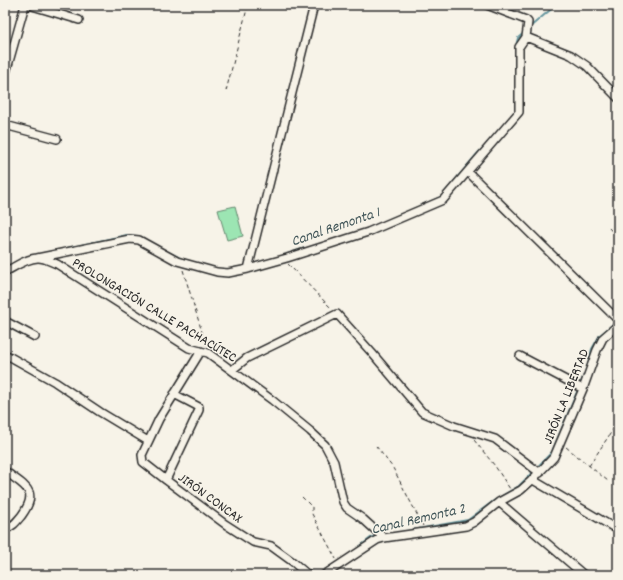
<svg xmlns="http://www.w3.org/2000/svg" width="623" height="580" viewBox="0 0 623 580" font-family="Dekko,sans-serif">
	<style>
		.green { fill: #9ce5b3; stroke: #64886f }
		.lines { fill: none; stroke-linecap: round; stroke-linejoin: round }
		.stream { stroke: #66969e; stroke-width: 2 }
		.minor-casing { stroke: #2b2b2b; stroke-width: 10 }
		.path { stroke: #2b2b2b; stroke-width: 1; stroke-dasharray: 4 3; stroke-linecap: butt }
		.minor { stroke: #f7f3e8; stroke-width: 7 }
		.labels { text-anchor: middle; stroke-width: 3; stroke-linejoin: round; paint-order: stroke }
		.street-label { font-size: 14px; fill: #2b2b2b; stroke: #f7f3e8 }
		.water-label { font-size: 15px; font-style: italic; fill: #44585b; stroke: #f7f3e8 }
	</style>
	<rect width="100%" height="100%" fill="#f7f3e8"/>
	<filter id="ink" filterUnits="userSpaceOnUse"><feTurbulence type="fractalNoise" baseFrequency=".025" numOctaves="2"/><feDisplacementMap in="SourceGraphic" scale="8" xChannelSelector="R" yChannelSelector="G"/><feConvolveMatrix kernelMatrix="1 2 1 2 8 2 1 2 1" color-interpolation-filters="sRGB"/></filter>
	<g filter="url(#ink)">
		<!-- green -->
		<path class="green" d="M235 206 243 236 227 240 218 210Z"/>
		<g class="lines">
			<!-- stream -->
			<path class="stream" d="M530 27 556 5
				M516 46 518 38 525 32
				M516 72V50
				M365 230 441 197 478 153 489 142
				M67 248 127 235 135 236
				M168 252 180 258
				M279 257 305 248
				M390 534 468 520 495 500 519 486 552 452 587 368 592 349 600 335 617 321
				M358 548 372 537 377 536
				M318 575 323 572"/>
			<defs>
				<path id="minor" d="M29 5 79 20
					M526 37 571 55 587 66 618 98
					M5 76 25 5
					M5 125 57 139
					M468 172 618 320
					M37 258 130 239 139 240 177 261 217 272 228 273 248 269 287 258 368 232 443 200 519 112V47L526 37 528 22 526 20 487 5
					M248 269 314 5
					M5 272C14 267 27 258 38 258 45 258 51 262 57 264L189 348 208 353 272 400 310 431 325 445 334 462 343 502 347 508 363 519 384 538
					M5 321 35 337
					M5 354 55 382 100 412 148 441
					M520 356 583 389
					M232 370 247 358 337 314 372 353 422 412 454 426 495 439 540 473
					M174 394 199 407V410L166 480 225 524 253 542 271 546 293 562 308 575
					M5 471C24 486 40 490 22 515 17 521 13 527 5 529
					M166 480 143 462 142 455 159 419 201 351
					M533 480 618 530
					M499 502 584 575
					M324 575 377 540 384 538 466 526 474 522 499 502 521 490 531 481 554 457 583 389 597 350 603 338 618 325"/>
			</defs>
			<!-- minor casing -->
			<use href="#minor" class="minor-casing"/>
			<!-- path -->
			<path class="path" d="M226 91 248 5
				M609 228 618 238
				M288 264 332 309
				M183 270 206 345
				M474 440 495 466 510 489
				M376 446 393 468 423 526
				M566 447 608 481
				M589 466 618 422
				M302 497 312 507V514L336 559"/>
			<!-- minor -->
			<use href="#minor" class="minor"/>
		</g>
	</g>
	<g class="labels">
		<!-- street labels -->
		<g class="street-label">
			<text transform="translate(155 309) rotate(31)" y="5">PROLONGACIÓN CALLE PACHACÚTEC</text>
			<text transform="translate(565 396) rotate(-68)" y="5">JIRÓN LA LIBERTAD</text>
			<text transform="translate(211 497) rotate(36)" y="5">JIRÓN CONCAX</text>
		</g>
		<!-- water labels -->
		<g class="water-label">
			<text transform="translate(335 226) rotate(-19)" y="5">Canal Remonta 1</text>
			<text transform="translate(418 518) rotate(-13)" y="5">Canal Remonta 2</text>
		</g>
	</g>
	<!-- margin -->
	<rect width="623" height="580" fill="none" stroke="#f7f3e8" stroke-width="20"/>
	<rect x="10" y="10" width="603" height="560" fill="none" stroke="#2b2b2b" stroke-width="1.5" filter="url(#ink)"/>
</svg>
